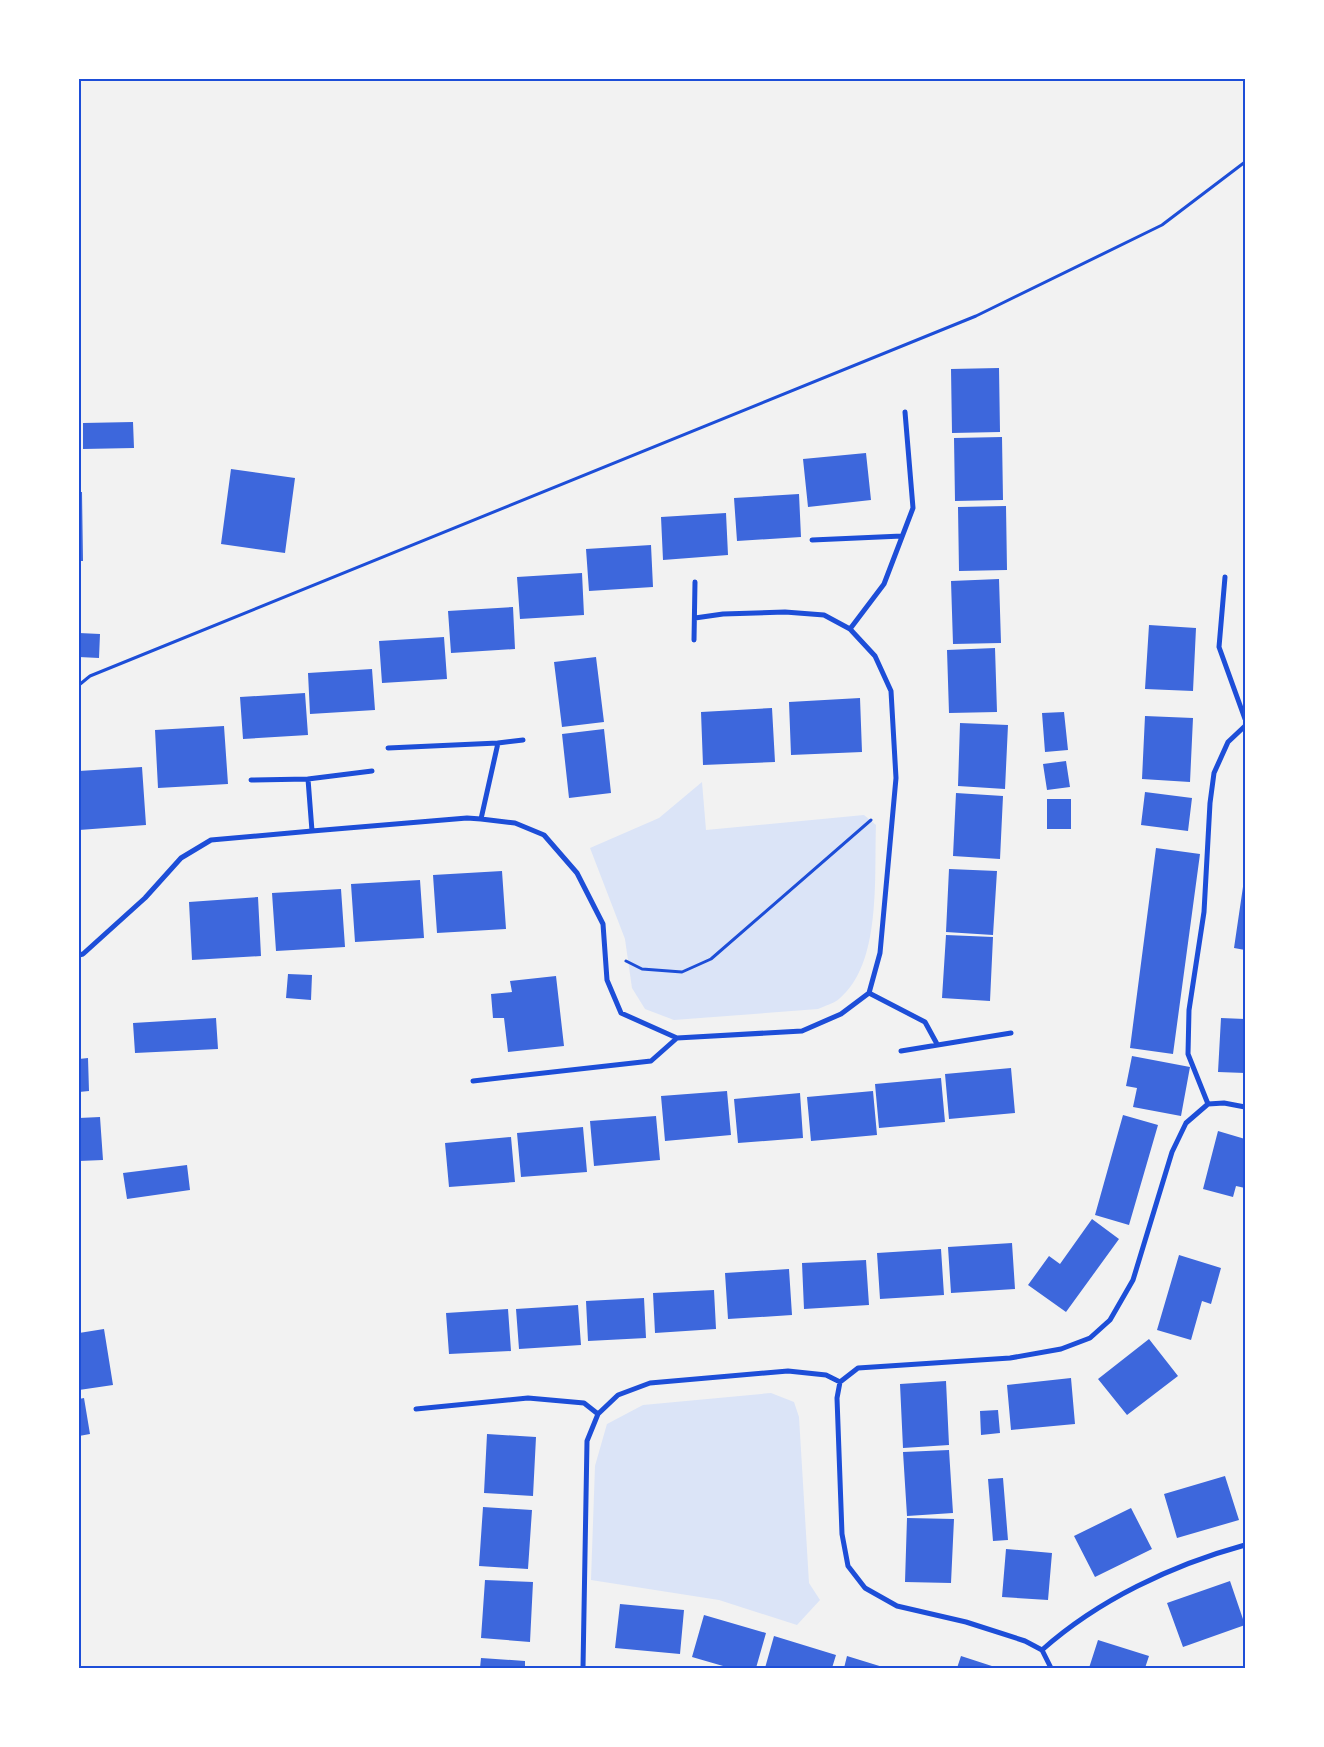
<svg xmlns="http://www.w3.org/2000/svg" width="1324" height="1747" viewBox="0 0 1324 1747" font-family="'DejaVu Sans',sans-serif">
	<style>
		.green { fill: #dbe4f7 }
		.building { fill: #3d67dc }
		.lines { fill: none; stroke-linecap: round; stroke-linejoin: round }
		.path { stroke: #1d4ed8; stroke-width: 3 }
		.minor { stroke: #1d4ed8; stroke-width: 5 }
		.neatline { fill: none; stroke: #1d4ed8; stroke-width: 2 }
	</style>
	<rect width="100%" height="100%" fill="#f2f2f2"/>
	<!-- green -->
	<path class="green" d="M702 782 706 830 864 815 876 825C874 876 882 964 839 999 833 1004 824 1006 818 1009L674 1020 645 1009 632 988 625 939 590 848 659 818Z
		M771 1393 794 1402 799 1417 809 1583 820 1600 797 1625 719 1600 591 1580 595 1466 607 1424 643 1405Z"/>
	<!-- building -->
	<path class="building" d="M999 368 1000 432 952 433 951 369Z
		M133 422 134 448 83 449V423Z
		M1002 437 1003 500 955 501 954 438Z
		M866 453 871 500 808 507 803 459Z
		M231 469 295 478 285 553 221 544Z
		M79 492H82L83 561H79Z
		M799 494 801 537 737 541 734 498Z
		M1006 506 1007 570 959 571 958 507Z
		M726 513 728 555 663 560 661 517Z
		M651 545 653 587 589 591 586 549Z
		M582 573 584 615 520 619 517 577Z
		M999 579 1001 643 953 644 951 581Z
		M513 607 515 649 451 653 448 611Z
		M1149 625 1196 628 1193 691 1145 689Z
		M79 633 100 634 99 658 79 657Z
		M444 637 447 679 382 683 379 641Z
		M995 648 997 712 949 713 947 650Z
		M596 657 604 722 562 727 554 662Z
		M372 669 375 710 310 714 308 673Z
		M305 693 308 735 243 739 240 697Z
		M860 698 862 752 791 755 789 702Z
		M772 708 775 762 703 765 701 712Z
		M1064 712 1068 750 1045 752 1042 713Z
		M1145 716 1193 718 1190 782 1142 779Z
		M960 723 1008 725 1005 789 958 786Z
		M224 726 228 784 158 788 155 730Z
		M604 729 611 793 569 798 562 734Z
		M1066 761 1070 787 1047 790 1043 764Z
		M142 767 146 825 79 830V771Z
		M1145 792 1192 798 1188 831 1141 825Z
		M956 793 1003 796 1000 859 953 856Z
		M1047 799H1071V829H1047Z
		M1156 848 1200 854 1173 1054 1130 1048Z
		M949 869 997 871 993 935 946 932Z
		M502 871 506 929 437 933 433 875Z
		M420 880 424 938 355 942 351 884Z
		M1244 880H1245V950L1234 948Z
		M341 889 345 947 276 951 272 893Z
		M258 897 261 956 192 960 189 902Z
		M946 935 993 937 990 1001 942 998Z
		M288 974 312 975 311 1000 286 998Z
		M556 976 564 1046 508 1052 504 1018H493L491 994 512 992 510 981Z
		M216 1018 218 1049 135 1053 133 1023Z
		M1221 1018 1245 1019V1073L1218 1072Z
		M1132 1056 1190 1067 1181 1116 1133 1107 1137 1088 1126 1086Z
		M88 1058 89 1091 79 1092V1059Z
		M1011 1068 1015 1113 949 1119 945 1074Z
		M941 1078 945 1122 879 1128 875 1084Z
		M727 1091 731 1135 665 1141 661 1096Z
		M873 1091 877 1135 811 1141 807 1097Z
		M800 1093 803 1138 738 1143 734 1099Z
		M1123 1115 1158 1125 1129 1225 1095 1215Z
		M656 1116 660 1160 594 1166 590 1121Z
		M100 1117 103 1160 79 1161V1118Z
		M583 1127 587 1172 521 1177 517 1133Z
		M1218 1131 1245 1139V1188L1236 1186 1233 1197 1203 1189Z
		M511 1137 515 1182 449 1187 445 1143Z
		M187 1165 190 1190 127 1199 123 1173Z
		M1092 1219 1119 1239 1066 1312 1028 1285 1049 1256 1060 1264Z
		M1012 1243 1015 1289 951 1293 948 1247Z
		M941 1249 944 1295 880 1299 877 1253Z
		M1179 1255 1221 1268 1211 1304 1202 1301 1191 1340 1157 1330Z
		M866 1260 869 1305 804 1309 802 1263Z
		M789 1269 792 1315 728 1319 725 1273Z
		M714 1290 716 1329 655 1333 653 1293Z
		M644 1298 646 1338 588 1341 586 1301Z
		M578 1305 581 1345 519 1349 516 1309Z
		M508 1309 511 1351 449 1354 446 1313Z
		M104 1329 113 1385 79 1390V1333Z
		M1149 1339 1178 1376 1127 1415 1098 1379Z
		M1071 1378 1075 1424 1011 1430 1007 1385Z
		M946 1381 949 1445 903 1448 900 1384Z
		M84 1398 90 1434 79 1436V1399Z
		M998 1410 1000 1433 981 1435 980 1411Z
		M487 1434 536 1437 533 1496 484 1493Z
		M949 1450 953 1513 907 1516 903 1452Z
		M1225 1476 1239 1520 1177 1538 1164 1494Z
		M1003 1478 1008 1540 993 1541 988 1479Z
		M483 1507 532 1510 528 1569 479 1566Z
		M1131 1508 1152 1549 1095 1577 1074 1536Z
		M907 1518 954 1519 951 1583 905 1582Z
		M1006 1549 1052 1553 1048 1600 1002 1597Z
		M485 1580 533 1582 530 1642 481 1638Z
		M1230 1581 1245 1625 1183 1647 1167 1603Z
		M620 1604 684 1610 680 1654 615 1648Z
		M704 1615 766 1633 756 1668H730L692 1657Z
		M774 1636 836 1655 832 1668H765Z
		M1098 1640 1149 1656 1145 1668H1089Z
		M847 1656 886 1668H844Z
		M961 1656 998 1668H957Z
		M481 1658 525 1661V1668H480Z"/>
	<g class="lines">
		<!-- path -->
		<path class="path" d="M79 685 90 676 976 316 1162 225 1245 162
			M626 961 642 969 682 972 711 959 871 820"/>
		<!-- minor -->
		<path class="minor" d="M812 540 902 536
			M1225 577 1219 647 1245 719
			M850 629 884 584 913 508 905 412
			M694 640 695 582
			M523 740 498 743 481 819 515 823 544 835 577 873 603 924 607 980 621 1013 677 1038
			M388 748 498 743
			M372 771 308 779 312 831 467 818 481 819
			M251 780 308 779
			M79 955 83 954 145 898 181 858 211 840 312 831
			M869 993 925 1022 937 1044
			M901 1051 1011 1033
			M473 1081 651 1061 677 1038 802 1031 841 1014 869 993 880 953 896 778 891 691 875 656 850 629 824 615 785 612 723 614 695 618
			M1208 1104 1188 1054 1189 1010 1204 912 1210 803 1214 773 1228 742 1245 726
			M1208 1104 1224 1103 1245 1107
			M840 1382 837 1398 842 1534 848 1566 865 1588 897 1606 966 1622 1025 1641 1042 1650 1051 1668
			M416 1409 528 1398 584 1403 598 1414
			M1042 1650C1098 1600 1172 1565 1245 1545
			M583 1668 587 1441 598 1414 618 1395 650 1383 788 1371 826 1375 840 1382 858 1368 1010 1358 1061 1349 1090 1338 1110 1320 1133 1280 1172 1152 1186 1123 1208 1104"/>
	</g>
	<!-- border -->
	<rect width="1324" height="1747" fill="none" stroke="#ffffff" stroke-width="160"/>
	<rect x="80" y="80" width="1164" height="1587" class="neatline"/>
</svg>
